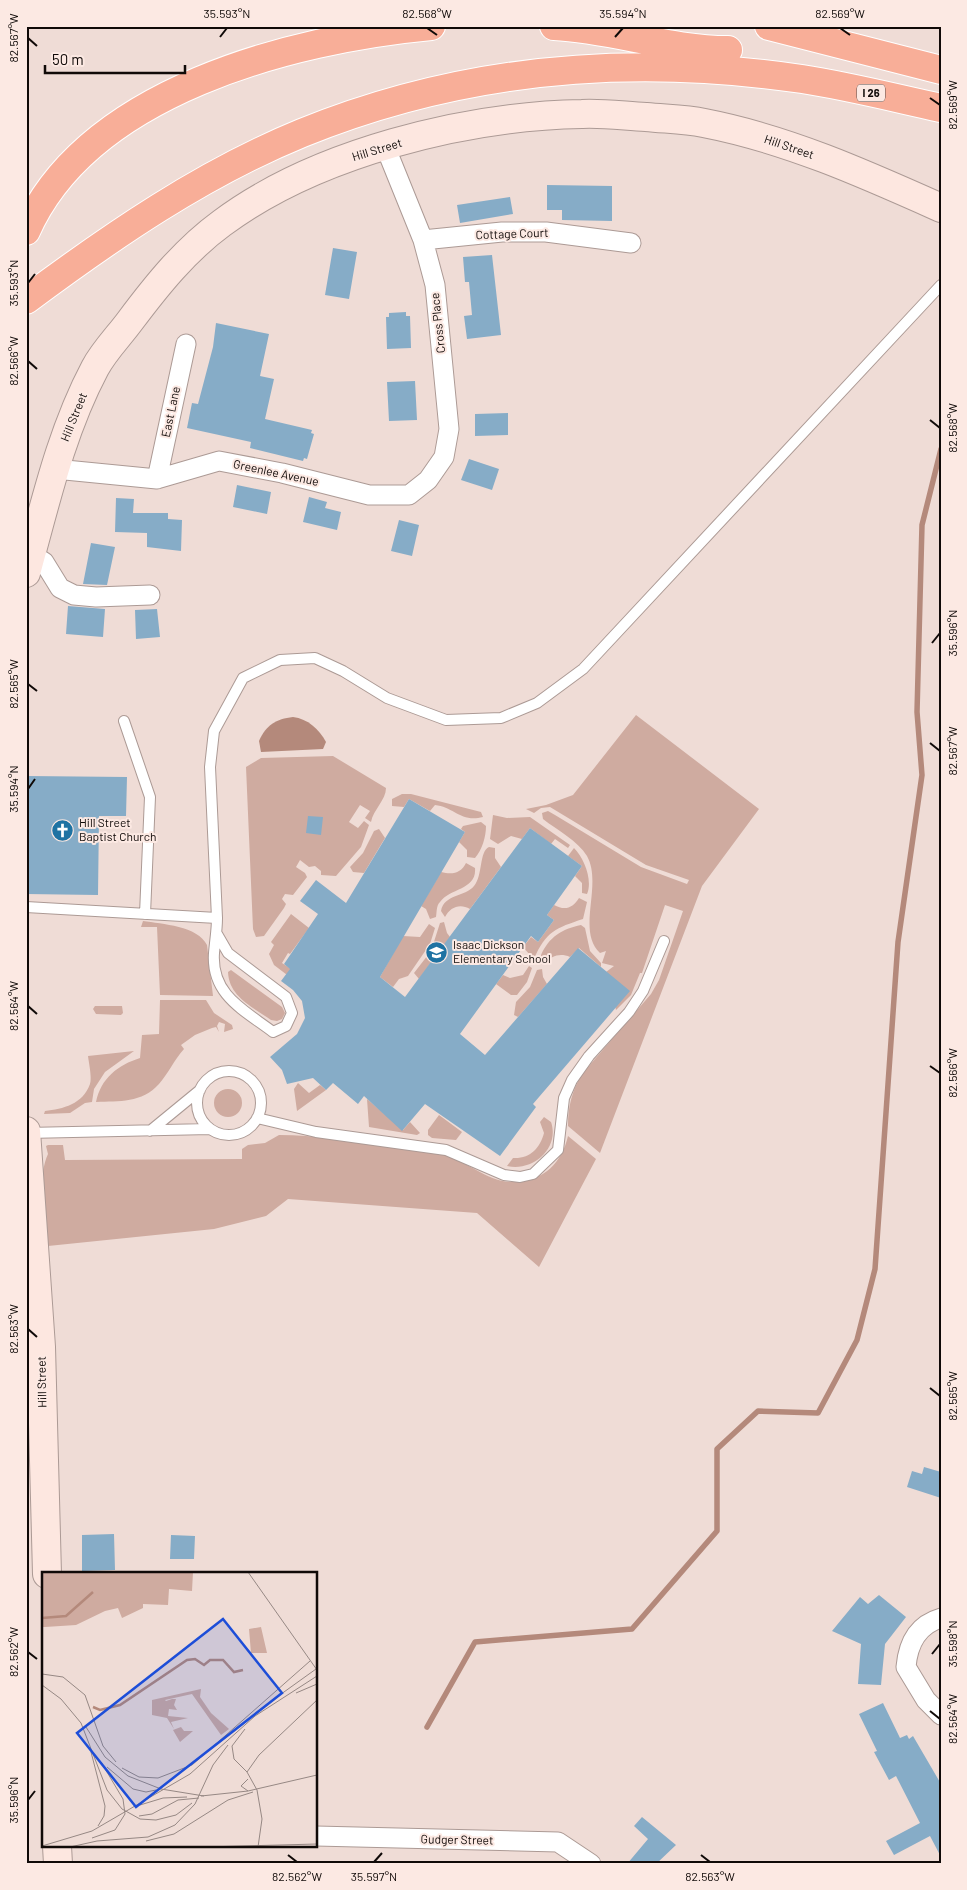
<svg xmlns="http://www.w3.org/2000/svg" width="967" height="1890" viewBox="0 0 967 1890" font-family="Barlow,sans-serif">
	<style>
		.green { fill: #cfaba0 }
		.water { fill: #b4897b }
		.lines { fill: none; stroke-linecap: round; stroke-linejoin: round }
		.stream { stroke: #b4897b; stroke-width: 5.5 }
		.building { fill: #86acc7 }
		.lane-casing { stroke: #ac9a95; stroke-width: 12 }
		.street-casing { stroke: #ac9a95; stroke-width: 21 }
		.secondary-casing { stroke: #ac9a95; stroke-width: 30 }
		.highway-casing { stroke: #fff; stroke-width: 30 }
		.lane { stroke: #fff; stroke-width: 10 }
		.street { stroke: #fff; stroke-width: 19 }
		.secondary { stroke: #fde7e0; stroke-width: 28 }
		.highway { stroke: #f8ae98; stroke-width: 28 }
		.ticks { fill: none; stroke: #100a08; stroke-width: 2 }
		.labels { text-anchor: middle; stroke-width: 4; stroke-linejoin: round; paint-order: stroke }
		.shield { fill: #fce9e3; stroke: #574d4a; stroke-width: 1 }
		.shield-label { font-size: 11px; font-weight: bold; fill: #100a08 }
		.street-label { font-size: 12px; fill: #100a08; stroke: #fce9e3 }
		.poi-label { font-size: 12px; fill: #100a08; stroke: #fce9e3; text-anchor: start }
		.inset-river { fill: none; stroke: #b4897b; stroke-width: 2.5 }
		.inset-road { fill: none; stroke: #968884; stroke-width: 1 }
		.view { fill: #1d4ed8; fill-opacity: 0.15; stroke: #1d4ed8; stroke-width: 2.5 }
		.inset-edge { fill: none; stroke: #100a08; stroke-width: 2.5 }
		.neatline { fill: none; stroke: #100a08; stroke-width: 2 }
		.ticks-label { font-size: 12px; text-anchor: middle; fill: #100a08 }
	</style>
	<rect width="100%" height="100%" fill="#efdcd6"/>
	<!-- green -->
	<path class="green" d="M636 715 759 809 702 886 600 1153 568 1126C568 1106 572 1091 582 1074L651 994 659 980 683 911 665 905 642 973H640L631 995 616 1010 606 972 614 966 602 963 606 951 600 953C576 931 603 885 587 856 578 841 557 830 543 819L542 813 548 811 555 815 641 867 687 884 689 880 646 865 550 807 541 808 534 813 526 809 546 805 573 795Z
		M333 756 386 788C386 800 373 810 371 822L365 818 370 811 360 805 349 822 358 828 364 821 369 825 361 847 336 876 321 875V871L315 866 309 867 300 860 296 867 305 873 307 877 293 895 285 894 282 899 286 904 284 908 264 936 256 937 253 929 246 767 261 758Z
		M402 794H411L481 812 483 817C461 823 454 807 435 805L430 811 409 799 404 807 392 806V799Z
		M493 815 507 818 530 817 570 845 568 848 555 839 551 844 530 828 522 839 511 836 498 844 490 839Z
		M481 822 486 826C486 837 482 850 475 858L467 857V850L459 842 465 832 461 829 463 826Z
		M379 829 385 838 364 873 353 872 350 867 363 853 374 831Z
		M489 847 495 848V858L501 867 470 909C460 903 450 907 445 917L441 911C444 894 465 897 474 886 483 876 479 851 489 847Z
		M574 848C584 858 593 880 587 894L582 893V883L575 876 582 866 568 856Z
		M466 863 475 868C477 890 450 888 440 902 436 906 437 912 436 917L430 919 426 909 421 906 441 872C453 875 461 873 466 863Z
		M579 898 587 902 583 919C556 928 546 931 534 959L530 961V955L523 947 531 937 538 942 554 920 547 915 554 905C565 911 573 908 579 898Z
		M291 914 309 928 290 954 288 953 282 963 291 969 299 984 274 965 269 954 274 945 271 942Z
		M143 921C162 924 198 926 207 945L213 996 160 995 157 927H141Z
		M444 922 447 933 450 937 419 979 414 973 431 951 440 923Z
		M429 924 435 928 430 944 408 976 399 979 393 987 380 977 403 936 420 937Z
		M581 925 585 928 590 951 601 963V967L579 948 570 957C561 953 551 955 545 964L541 960V955C549 937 562 929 581 925Z
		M529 966 532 968 527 982 517 995H511L496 984 503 975 510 978 523 975Z
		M542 969 543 977 547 984 518 1017 514 1015 516 1002 530 987 537 970Z
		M231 970 282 1007 285 1013 282 1019 277 1021 271 1020C253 1007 229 997 228 972Z
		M160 1000H206L214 1013 232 1025 233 1029 224 1032 225 1024 219 1022 217 1026 219 1032 216 1027 212 1028 195 1035 181 1045 184 1049C174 1060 168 1074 159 1084 142 1103 119 1101 96 1102 101 1078 118 1065 140 1058L142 1035 159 1034Z
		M95 1006H122L123 1013 121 1015 96 1014 93 1009Z
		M134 1051 105 1072 94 1089 92 1102 85 1103 70 1113 44 1114 45 1111C63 1109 83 1104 90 1084 92 1077 89 1064 88 1056Z
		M298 1083 309 1093 320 1085 326 1090 297 1111 294 1089Z
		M214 1103a14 14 0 1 1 28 0a14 14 0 1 1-28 0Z
		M367 1099 403 1130 410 1122 420 1133 417 1135 369 1127Z
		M439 1115 462 1132 456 1140 432 1138 428 1135V1130Z
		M544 1117 551 1122C560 1148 533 1172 507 1166L513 1158C530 1159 540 1148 544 1133L540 1122Z
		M279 1135C315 1135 350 1141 385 1146 404 1149 424 1149 442 1154 467 1161 490 1184 516 1182 544 1181 562 1162 568 1136L596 1159 539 1267 477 1213 288 1199 266 1216 214 1229 48 1246C45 1216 36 1181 48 1154L46 1146 48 1145H63L65 1160 242 1159V1149L248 1145 265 1143Z"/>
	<!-- water -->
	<path class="water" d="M293 717C308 719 319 729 326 742L323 749 261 752 259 741C266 725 276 719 293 717Z"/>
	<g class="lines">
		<!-- stream -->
		<path class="stream" d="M427 1727 475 1642 632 1629 717 1531V1449L758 1411 818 1413 857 1340 875 1269 898 942 922 775 917 712 922 525 941 449"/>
	</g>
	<!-- building -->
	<path class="building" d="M547 185 612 186V221L562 220V210H547Z
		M510 197 513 214 460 223 457 205Z
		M333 248 357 252 349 299 325 295Z
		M492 255 501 335 467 339 464 316 472 315 469 282H465L463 257Z
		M406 312V316H410L411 348 387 349 386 317H389V313Z
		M216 323 269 334 260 376 274 379 265 419 312 430 311 433 314 434 307 459 304 458 303 461 250 448 251 442 187 428 192 403 198 404 213 347Z
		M415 381 417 420 389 421 387 382Z
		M508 413V435L475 436V414Z
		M469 459 499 469 492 490 461 480Z
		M237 485 271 492 267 514 233 507Z
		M309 497 327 502 325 508 341 512 337 530 303 522Z
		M116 498 134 499 133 513H168V519L182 520 181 551 147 547V533L115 532Z
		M399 520 419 525 412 556 391 551Z
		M91 543 115 547 107 585 83 584Z
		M68 606 105 609 103 637 66 634Z
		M157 609 160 637 136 639 135 610Z
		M27 776 127 777 126 816H99L98 895 26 894Z
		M409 799 465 832 380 977 405 997 530 828 582 866 547 915 554 920 538 942 531 936 460 1034 485 1055 578 948 630 991 533 1104 536 1107 500 1156 425 1104 402 1131 364 1096 358 1104 333 1083 326 1090 313 1078 287 1084 282 1070 270 1057 297 1034 305 1018 302 1001 293 990 281 981 290 969 284 964 318 914 300 901 316 880 346 903Z
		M308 816 323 817 321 835 306 833Z
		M924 1467 941 1472V1498L907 1487 912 1471 922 1474Z
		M114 1534 115 1570 82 1571V1535Z
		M171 1535 195 1536 194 1559H170Z
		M879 1595 906 1617 885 1644 881 1685 858 1684 861 1644 832 1631 860 1597 868 1604Z
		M883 1703 900 1738 907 1735 909 1739 913 1736 941 1784V1857L930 1836 894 1855 886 1841 920 1823 896 1776 889 1780 874 1752 877 1751 859 1714Z
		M642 1817 676 1845 656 1864H627L648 1839 634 1826Z"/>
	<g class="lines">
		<defs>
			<path id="lane" d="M124 721 150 797 145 914
				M26 907 217 918
				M217 934 228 953 286 997 292 1013 286 1026 273 1032C244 1010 211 995 214 953 215 941 217 930 217 918L210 767 214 731 243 678 280 660 315 658 343 671 387 698 446 720 501 718 537 703 583 669 941 285
				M197 1103a32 32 0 1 1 64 0a32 32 0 1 1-64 0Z
				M257 1118 316 1132 446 1150 504 1175 520 1177 533 1174 558 1150 564 1098 572 1080 589 1056 629 1012 643 991 664 941
				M150 1131 200 1090
				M27 1133 210 1129"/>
			<path id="street" d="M423 240 502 232H546L631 243
				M55 469 157 479 219 461 282 473 369 495H409L428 480 444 457 449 429 435 285 423 240 385 146
				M157 479 186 344
				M31 554 44 562 60 588 74 595 96 597 150 595
				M941 1618C917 1625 908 1644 906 1667L926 1700 941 1715
				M316 1836 558 1842 591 1864"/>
			<path id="secondary" d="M26 573C45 504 61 432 95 368 104 351 119 336 130 321 157 285 185 250 222 223 316 153 465 116 582 114 603 113 625 116 646 117 665 119 685 119 704 123 787 139 865 174 941 208
				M26 1131 41 1347 47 1574
				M57 1846 58 1864"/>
			<path id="highway" d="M554 26C613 29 670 50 728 50
				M769 26 941 70
				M26 231C88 91 292 39 431 26
				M26 300C112 236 202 174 302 133 462 68 632 54 802 79 848 86 895 98 941 108"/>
		</defs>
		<!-- lane casing -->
		<use href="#lane" class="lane-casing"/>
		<!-- street casing -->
		<use href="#street" class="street-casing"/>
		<!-- secondary casing -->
		<use href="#secondary" class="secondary-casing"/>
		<!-- highway casing -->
		<use href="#highway" class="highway-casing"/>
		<!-- lane -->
		<use href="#lane" class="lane"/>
		<!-- street -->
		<use href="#street" class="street"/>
		<!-- secondary -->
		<use href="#secondary" class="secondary"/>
		<!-- highway -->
		<use href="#highway" class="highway"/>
	</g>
	<!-- ticks -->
	<path class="ticks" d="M427 28 437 35M840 28 850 35M220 37 227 28M615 37 623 28M28 38 37 46M930 98 940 105M28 283 35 274M28 361 37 369M930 420 940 428M932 643 940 633M28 684 37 691M930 743 940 751M28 789 35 779M28 1006 37 1014M930 1066 940 1073M28 1329 37 1337M930 1388 940 1396M28 1652 37 1659M932 1654 940 1644M930 1711 940 1719M28 1800 35 1791M288 1855 297 1862M701 1855 710 1862M374 1862 382 1853"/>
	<!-- icons -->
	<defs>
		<symbol id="church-disc" viewBox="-11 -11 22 22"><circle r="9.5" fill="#1f73a3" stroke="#fce9e3"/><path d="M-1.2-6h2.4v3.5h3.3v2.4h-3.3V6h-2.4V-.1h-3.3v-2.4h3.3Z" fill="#fff"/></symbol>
		<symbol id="school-disc" viewBox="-11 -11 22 22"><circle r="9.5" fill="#1f73a3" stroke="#fce9e3"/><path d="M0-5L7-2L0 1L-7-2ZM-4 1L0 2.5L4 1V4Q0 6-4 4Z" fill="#fff"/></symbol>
	</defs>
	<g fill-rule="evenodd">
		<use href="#church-disc" x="50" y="818" width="25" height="25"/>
		<use href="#school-disc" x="424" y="940" width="25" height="25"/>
	</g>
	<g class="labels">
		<!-- shield labels -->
		<rect class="shield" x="857" y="84.5" width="28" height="17" rx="4"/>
		<g class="shield-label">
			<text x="871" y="97">I 26</text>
		</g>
		<!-- street labels -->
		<g class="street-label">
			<text transform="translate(789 147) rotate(19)" y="4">Hill Street</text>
			<text transform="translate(377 150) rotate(-17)" y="4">Hill Street</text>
			<text transform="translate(512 234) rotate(-2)" y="4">Cottage Court</text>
			<text transform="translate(438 323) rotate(-96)" y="4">Cross Place</text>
			<text transform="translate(171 412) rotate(-78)" y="4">East Lane</text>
			<text transform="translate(74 417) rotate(-68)" y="4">Hill Street</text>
			<text transform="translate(276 473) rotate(12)" y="4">Greenlee Avenue</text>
			<text transform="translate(42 1382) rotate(-91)" y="4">Hill Street</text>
			<text transform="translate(457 1840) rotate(1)" y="4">Gudger Street</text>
		</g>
		<!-- poi labels -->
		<g class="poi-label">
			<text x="79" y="827">Hill Street<tspan x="79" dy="14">Baptist Church</tspan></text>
			<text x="453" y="949">Isaac Dickson<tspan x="453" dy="14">Elementary School</tspan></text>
		</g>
	</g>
	<!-- overview -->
	<g transform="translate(42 1572)">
		<rect width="275" height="275" fill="#efdcd6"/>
		<path d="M0 0H151L150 19 127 17 126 33 101 32V36L80 46 76 36 63 39 34 53 3 55H0ZM219 55 225 81H209L207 57ZM159 117 158 125 169 141 187 157 179 163 150 122 123 128 124 129 130 127H134L132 133 135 138 127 137 126 144 146 146 129 150 132 157 125 146 110 143V128ZM139 155 142 159H151L138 170 131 158Z" fill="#cfaba0"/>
		<path class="inset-river" d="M0 46 24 44 51 20M51 135 58 138 78 133 145 88 153 87 162 93 168 88H181L192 100 201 98"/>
		<path class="inset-road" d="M206 0 275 98M0 102 21 105M21 105 43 123 61 174 74 190M0 113 19 127 39 151 65 218 80 237 98 247 114 248 134 243 150 231M254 121 275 112M235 125 274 97M44 155 63 185 86 204 119 217 162 224M49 180 63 234 62 244 56 254M192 187 205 200 215 218 220 247 216 275M192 187 190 174 203 157M65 195 91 217 104 220 114 218M80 196 97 205 116 206 150 193 268 89M205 200 217 183 275 128M206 207 199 214 206 219 275 203M159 224 206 219M186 228 211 220M98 233 121 226 145 225M97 244 110 242 136 228 157 226M50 266 73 258 83 242 81 227 59 190M104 269 132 262 186 228M0 274 50 259 148 202 213 144 275 104M28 275 55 269 106 265 133 253 153 232 171 193 186 173M163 275 275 272"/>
		<path class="view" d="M181 47 240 121 94 235 35 161Z"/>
		<rect width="275" height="275" class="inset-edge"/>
	</g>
	<!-- border -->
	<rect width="967" height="1890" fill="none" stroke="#fce9e3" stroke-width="55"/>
	<!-- scale -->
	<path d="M45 65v8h140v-8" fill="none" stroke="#100a08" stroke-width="2.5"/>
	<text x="52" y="65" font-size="15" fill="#100a08" stroke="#fce9e3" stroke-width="4" paint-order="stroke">50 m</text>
	<rect x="28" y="28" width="912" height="1834" class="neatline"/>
	<g class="ticks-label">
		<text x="227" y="18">35.593°N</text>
		<text x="427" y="18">82.568°W</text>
		<text x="623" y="18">35.594°N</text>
		<text x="840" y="18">82.569°W</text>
		<text transform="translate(14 38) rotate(-90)" y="4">82.567°W</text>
		<text transform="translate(953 105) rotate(-90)" y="4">82.569°W</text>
		<text transform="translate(14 283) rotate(-90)" y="4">35.593°N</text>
		<text transform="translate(14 361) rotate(-90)" y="4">82.566°W</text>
		<text transform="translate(953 428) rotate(-90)" y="4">82.568°W</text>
		<text transform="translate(953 633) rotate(-90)" y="4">35.596°N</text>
		<text transform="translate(14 684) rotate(-90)" y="4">82.565°W</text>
		<text transform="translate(953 751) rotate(-90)" y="4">82.567°W</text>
		<text transform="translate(14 789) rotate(-90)" y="4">35.594°N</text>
		<text transform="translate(14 1006) rotate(-90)" y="4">82.564°W</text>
		<text transform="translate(953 1073) rotate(-90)" y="4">82.566°W</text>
		<text transform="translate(14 1329) rotate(-90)" y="4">82.563°W</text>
		<text transform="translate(953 1396) rotate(-90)" y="4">82.565°W</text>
		<text transform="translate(953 1644) rotate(-90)" y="4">35.598°N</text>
		<text transform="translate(14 1652) rotate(-90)" y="4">82.562°W</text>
		<text transform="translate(953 1719) rotate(-90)" y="4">82.564°W</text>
		<text transform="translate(14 1800) rotate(-90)" y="4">35.596°N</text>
		<text x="297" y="1881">82.562°W</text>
		<text x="374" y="1881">35.597°N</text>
		<text x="710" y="1881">82.563°W</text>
	</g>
</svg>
